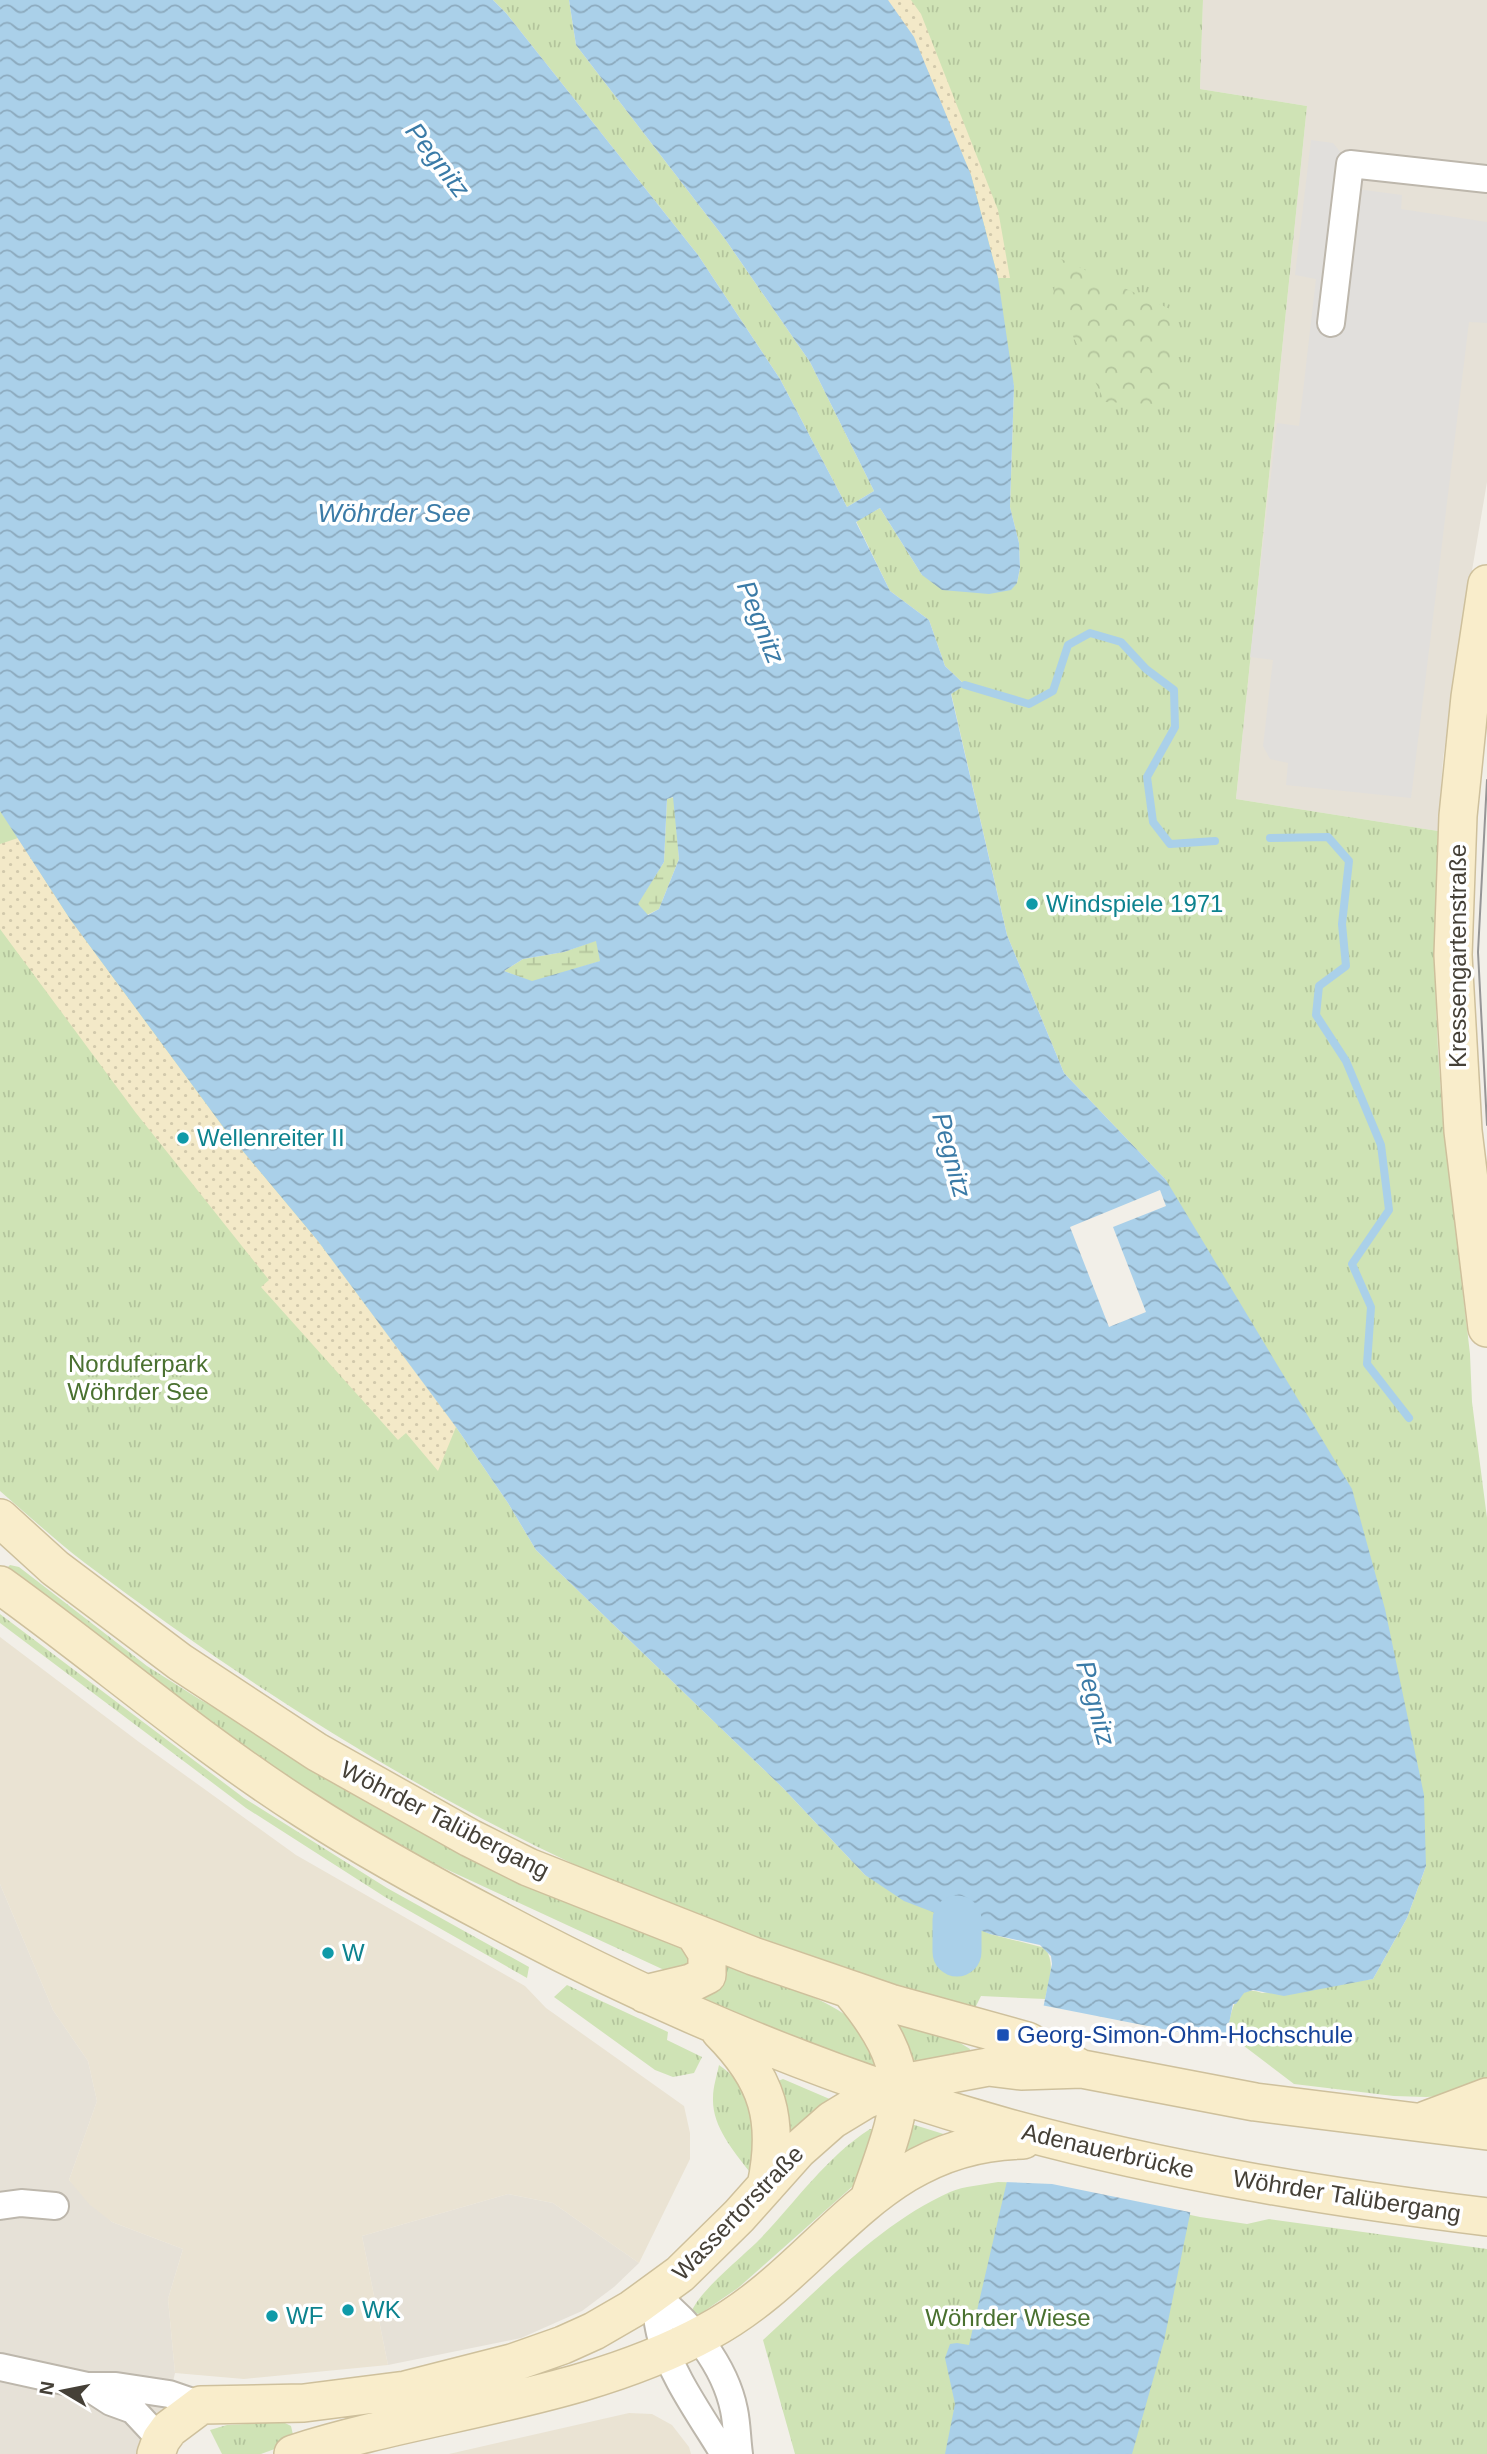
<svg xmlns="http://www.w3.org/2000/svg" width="1487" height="2454" viewBox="0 0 1487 2454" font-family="Arial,sans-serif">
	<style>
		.residential { fill: #e6e1d7 }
		.education { fill: #eae3d3 }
		.grass { fill: url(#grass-tufts) }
		.forest { fill: url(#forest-crowns) }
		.wetland { fill: url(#wetland-marsh) }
		.sand { fill: url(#sand-dots) }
		.parking { fill: #e1dfdc }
		.water { fill: url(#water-waves); fill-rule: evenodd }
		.pier { fill: #f2efe8 }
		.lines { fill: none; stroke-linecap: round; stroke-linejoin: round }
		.stream { stroke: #aad0e9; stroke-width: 8 }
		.river { stroke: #aad0e9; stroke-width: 49 }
		.minor-casing { stroke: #bdb7ac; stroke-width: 30 }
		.secondary-casing { stroke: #cec09c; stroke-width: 40 }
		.minor { stroke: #fff; stroke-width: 26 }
		.secondary { stroke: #f9edcb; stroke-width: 37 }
		.tram { stroke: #969696; stroke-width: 2 }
		.culture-dot { fill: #0f9aa8; stroke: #fff; stroke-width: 2.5 }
		.transit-dot { fill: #1a4fb4; stroke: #fff; stroke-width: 2.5 }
		.labels { text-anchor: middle; stroke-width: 7; stroke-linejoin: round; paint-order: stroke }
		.culture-label { font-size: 24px; fill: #0d838f; stroke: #fff; text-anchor: start }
		.street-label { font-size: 24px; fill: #454037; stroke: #fff }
		.park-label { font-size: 24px; fill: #4a7130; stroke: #fff }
		.transit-label { font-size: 24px; fill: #164399; stroke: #fff; text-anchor: start }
		.water-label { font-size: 26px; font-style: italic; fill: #3b7ba7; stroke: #fff }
	</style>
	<defs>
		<pattern id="grass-tufts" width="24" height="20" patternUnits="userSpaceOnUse" patternTransform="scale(1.75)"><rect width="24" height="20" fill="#cfe3b5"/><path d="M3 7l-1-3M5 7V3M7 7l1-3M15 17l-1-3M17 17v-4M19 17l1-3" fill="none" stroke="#b3c49c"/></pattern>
		<pattern id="forest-crowns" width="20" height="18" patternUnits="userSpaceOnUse" patternTransform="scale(1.75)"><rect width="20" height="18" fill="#cfe3b5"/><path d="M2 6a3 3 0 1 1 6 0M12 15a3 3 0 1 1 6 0" fill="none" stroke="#b3c49c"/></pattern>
		<pattern id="wetland-marsh" width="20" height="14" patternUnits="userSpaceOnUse" patternTransform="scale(1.75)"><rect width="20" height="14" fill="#cfe3b5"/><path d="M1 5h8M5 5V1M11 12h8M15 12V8" fill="none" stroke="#b3c49c"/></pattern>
		<pattern id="sand-dots" width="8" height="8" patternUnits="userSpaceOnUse" patternTransform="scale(1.75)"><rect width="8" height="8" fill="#f3e9c8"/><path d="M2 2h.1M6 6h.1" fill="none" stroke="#d2c9ac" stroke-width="1.8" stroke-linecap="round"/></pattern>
		<pattern id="water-waves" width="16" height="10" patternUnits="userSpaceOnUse" patternTransform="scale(1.75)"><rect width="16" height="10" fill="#aad0e9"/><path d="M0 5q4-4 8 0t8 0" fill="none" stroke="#8caabe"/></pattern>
	</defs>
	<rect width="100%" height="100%" fill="#f2efe8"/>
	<!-- residential -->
	<path class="residential" d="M1203 0H1487V482L1457 659 1443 759 1438 831 1236 799 1307 106 1200 89Z
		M0 1884 53 2010 88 2061 97 2101 69 2180 112 2222 183 2249 168 2299 175 2373 156 2454H0Z
		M508 2194 553 2203 639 2263 614 2287 582 2311 521 2338 388 2365 362 2236Z"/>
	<!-- education -->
	<path class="education" d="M0 1637 139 1742 296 1855 525 1986 546 2008 684 2106 690 2133V2159L639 2263 553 2203 508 2194 362 2236 388 2365 244 2379 175 2373 168 2299 183 2249 112 2222 89 2204 69 2180 97 2101 88 2061 53 2010 0 1884Z
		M629 2413 652 2414 672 2425 689 2447 691 2454H449Z"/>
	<!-- grass -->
	<path class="grass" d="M493 0H569L576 45 725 239 810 362 874 491 847 507 780 379 698 255 506 13Z
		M888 0H1203L1200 89 1307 106 1236 799 1438 831 1435 979 1438 1050 1443 1121 1470 1354 1472 1402 1487 1518V2082L1441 2096 1426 2097 1394 2096 1294 2084 1227 2033C1231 2014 1234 1982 1262 1993L1373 1979 1407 1918 1426 1866 1166 1180 1064 1073 1007 935 951 693 965 685 945 666 929 620 890 591 856 521 880 508 922 575 1017 583 1020 568 1019 543 1010 507 1014 386 914 37Z
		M0 811 456 1427 508 1503 536 1550 783 1788 865 1875 990 1934 1045 1948C1056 1964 1049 1981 1045 1999L981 1996 974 2010C908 1995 846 1970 782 1948 709 1922 635 1894 565 1860 394 1779 236 1677 85 1563 56 1541 28 1515 0 1491Z
		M10 1565 19 1567 147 1666 199 1699 269 1738 633 1927 691 1953 698 1958 675 1975 394 1845 302 1794 5 1570Z
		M0 1614 244 1798 387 1888 529 1967 527 1978 385 1897 246 1808 0 1623Z
		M725 1965C765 1980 835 1998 863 2030 870 2039 874 2054 878 2065L874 2067 701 2000C716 1991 720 1982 725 1965Z
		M567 1985 668 2032 667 2040 702 2057 694 2073 673 2077 655 2070 554 1997Z
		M901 2024 957 2041 970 2049 969 2055 914 2064 898 2027Z
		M719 2065C757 2092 764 2129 749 2171 733 2150 712 2126 713 2098 713 2087 717 2075 719 2065Z
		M783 2079 832 2100 786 2139 778 2081Z
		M908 2123 963 2140 914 2159 897 2155Z
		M870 2129H875L863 2175 853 2186 738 2288 700 2314 691 2313C698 2292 741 2258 758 2241 794 2204 826 2157 870 2129Z
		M998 2182 1040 2183 1200 2217 1247 2224 1269 2219 1487 2249V2454H795L763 2340C819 2289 880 2223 950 2192 964 2186 982 2185 998 2182Z
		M283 2422 291 2426 294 2439 291 2443 261 2454H222L210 2430 227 2425Z"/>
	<!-- forest -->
	<path class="forest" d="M1061 259 1170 309 1174 389 1155 404 1105 402 1053 295Z"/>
	<!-- wetland -->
	<path class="wetland" d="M674 797 679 859 659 909 647 915 637 904 664 862 667 799Z
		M597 940 601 961 532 982 504 971 523 959 564 952Z"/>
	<!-- sand -->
	<path class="sand" d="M888 0H911L921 14 998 210 1010 278H998L971 175Z
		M18 838 70 919 227 1132 318 1241 456 1427 438 1471 406 1433 398 1440 261 1287 269 1280 136 1113 0 929V844Z"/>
	<!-- parking -->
	<path class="parking" d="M1311 140 1333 143 1350 164 1357 189 1402 195 1401 209 1487 222V323L1469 322 1411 798 1286 785 1288 763 1270 759 1263 746 1273 660 1250 657 1277 423 1299 426 1316 279 1295 275Z"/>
	<!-- water -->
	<path class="water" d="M0 0H493L506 13 698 255 780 379 847 507 874 491 810 362 725 239 576 45 569 0H888L914 37 971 175 998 278 1014 386 1010 507 1019 543 1020 568 1017 583 1011 590 989 594 942 590 922 575 880 508 856 522 890 591 929 620 945 666 965 685 951 694 1007 935 1064 1073 1166 1180 1352 1489 1385 1609 1424 1795 1426 1866 1407 1918 1373 1979 1284 1996 1253 1990 1244 1993 1236 2004H1233L1164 2341 1132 2454H945L955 2404 945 2358 950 2344 957 2343 969 2345 1010 2168 1045 1999 1052 1964 1051 1956 1040 1945 990 1934 904 1901 865 1875 783 1788 536 1550 508 1503 456 1427 318 1241 227 1132 70 919 0 811ZM673 797 679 859 659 909 648 915 638 904 664 862 667 799ZM596 941 600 961 532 981 504 971 523 959 564 952Z"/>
	<!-- pier -->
	<path class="pier" d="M1160 1190 1166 1206 1113 1227 1146 1312 1109 1327 1070 1227Z
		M1041 2005 1229 2042 1194 2213 1052 2184 1004 2182Z"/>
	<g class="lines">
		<!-- stream -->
		<path class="stream" d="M965 685 1029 704 1053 691 1068 645 1090 633 1121 642 1146 669 1174 690 1175 727 1147 777 1153 822 1170 844 1215 841
			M1270 838 1328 837 1349 861 1342 924 1346 966 1319 986 1316 1015 1346 1061 1381 1145 1389 1210 1352 1264 1371 1307 1367 1364 1409 1418"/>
		<!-- river -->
		<path class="river" d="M957 1952V1920"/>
		<defs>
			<path id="minor" d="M1331 323 1350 164 1487 179
				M0 2206 21 2203 55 2206
				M654 2295C690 2322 725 2365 734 2410 737 2424 737 2440 739 2454
				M654 2295C656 2307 657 2321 660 2333 669 2372 703 2419 724 2454
				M0 2367 87 2386H116L169 2394 201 2405
				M91 2389 111 2402 133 2410 161 2440"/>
			<path id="secondary" d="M1487 584 1470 697 1458 816 1453 955 1463 1131 1487 1328
				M0 1518 55 1568 180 1662 317 1752 470 1838 528 1867 753 1956 890 2003 1027 2041 1078 2067
				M0 1585C103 1659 198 1742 305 1810 367 1850 433 1886 498 1920 661 2007 831 2079 1009 2128 1166 2171 1326 2197 1487 2217
				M851 1991C920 2075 902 2104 869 2199
				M645 1994 691 1983 707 1975V1953L695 1934
				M720 2031C768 2079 780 2120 766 2186
				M1426 2120 1487 2097
				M156 2454 161 2440 169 2429 201 2405 304 2403 406 2390 512 2363 563 2345 594 2331 632 2309 680 2274 739 2216 798 2150 832 2120 865 2100 908 2082 988 2067 1021 2071 1082 2069 1255 2102 1487 2131
				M293 2454C430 2410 581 2401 709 2331 824 2269 874 2142 1023 2140"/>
		</defs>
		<!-- minor casing -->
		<use href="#minor" class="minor-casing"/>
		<!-- secondary casing -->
		<use href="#secondary" class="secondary-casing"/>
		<!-- minor -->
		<use href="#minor" class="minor"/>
		<!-- secondary -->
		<use href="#secondary" class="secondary"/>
		<!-- tram -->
		<path class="tram" d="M1487 780 1478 952 1487 1125"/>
	</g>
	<!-- markers -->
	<g class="culture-dot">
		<circle cx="1032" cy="904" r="7"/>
		<circle cx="183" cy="1138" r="7"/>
		<circle cx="328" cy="1953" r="7"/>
		<circle cx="348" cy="2310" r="7"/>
		<circle cx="272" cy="2316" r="7"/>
	</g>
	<rect class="transit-dot" x="996" y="2028" width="14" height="14" rx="3.5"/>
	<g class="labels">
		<!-- culture labels -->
		<g class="culture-label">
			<text x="1046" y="912">Windspiele 1971</text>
			<text x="197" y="1146">Wellenreiter II</text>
			<text x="342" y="1961">W</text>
			<text x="362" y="2318">WK</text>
			<text x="286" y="2324">WF</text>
		</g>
		<!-- street labels -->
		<g class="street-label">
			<text transform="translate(1458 956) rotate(-90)" y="8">Kressengartenstraße</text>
			<text transform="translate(445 1820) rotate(27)" y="8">Wöhrder Talübergang</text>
			<text transform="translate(1108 2151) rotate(13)" y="8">Adenauerbrücke</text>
			<text transform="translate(1347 2196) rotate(9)" y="8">Wöhrder Talübergang</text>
			<text transform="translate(738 2213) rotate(-46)" y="8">Wassertorstraße</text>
		</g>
		<!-- park labels -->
		<g class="park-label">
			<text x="138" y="1372">Norduferpark<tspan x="138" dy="28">Wöhrder See</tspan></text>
			<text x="1008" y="2326">Wöhrder Wiese</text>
		</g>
		<!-- transit labels -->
		<g class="transit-label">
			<text x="1017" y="2043">Georg-Simon-Ohm-Hochschule</text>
		</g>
		<!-- water labels -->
		<g class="water-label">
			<text transform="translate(438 160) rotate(52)" y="9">Pegnitz</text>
			<text x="394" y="522">Wöhrder See</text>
			<text transform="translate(761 622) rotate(68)" y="9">Pegnitz</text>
			<text transform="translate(952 1155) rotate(75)" y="9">Pegnitz</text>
			<text transform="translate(1096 1703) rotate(75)" y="9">Pegnitz</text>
		</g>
	</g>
	<!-- north arrow -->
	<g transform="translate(63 2391) rotate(280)" stroke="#ffffff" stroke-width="5" paint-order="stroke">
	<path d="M0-5L12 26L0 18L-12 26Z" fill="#454037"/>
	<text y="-10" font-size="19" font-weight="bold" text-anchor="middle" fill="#454037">N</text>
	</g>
</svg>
